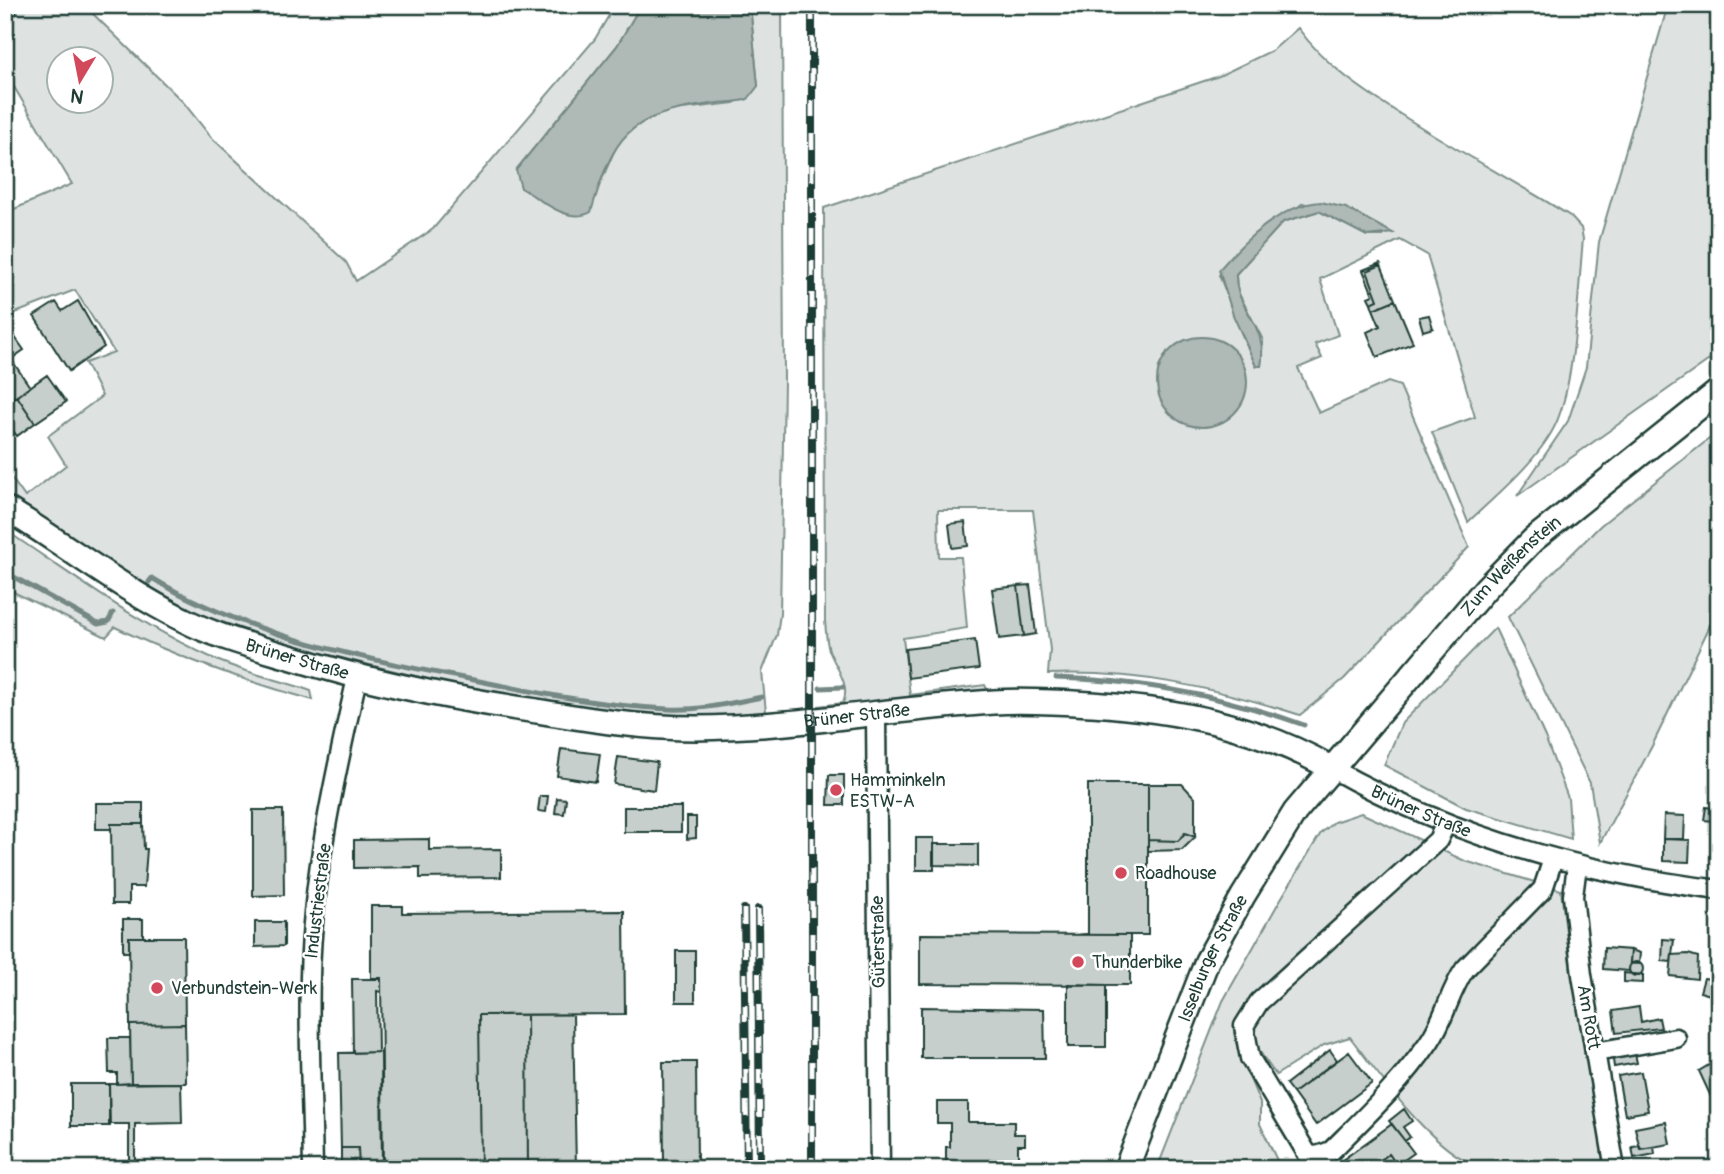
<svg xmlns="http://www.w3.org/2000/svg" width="1724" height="1174" viewBox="0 0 1724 1174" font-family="Pangolin,sans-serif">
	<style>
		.green { fill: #dee3e2; stroke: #7e908b; stroke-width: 2; fill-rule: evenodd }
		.water { fill: #afbab7; stroke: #758883; stroke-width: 2 }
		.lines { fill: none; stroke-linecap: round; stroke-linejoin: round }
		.stream { stroke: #758883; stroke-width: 5 }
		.building { fill: #c7cfcc; stroke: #1f3d34; stroke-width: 2 }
		.minor-casing { stroke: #1f3d34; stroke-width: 23 }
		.major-casing { stroke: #1f3d34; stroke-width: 28 }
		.minor { stroke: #fff; stroke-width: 18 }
		.major { stroke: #fff; stroke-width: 23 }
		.rail-casing { stroke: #1f3d34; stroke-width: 8 }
		.rail { stroke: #fff; stroke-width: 5; stroke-dasharray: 16; stroke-linecap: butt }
		.poi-dot { fill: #d1495b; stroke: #fff; stroke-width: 2.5 }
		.labels { text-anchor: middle; stroke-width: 5; stroke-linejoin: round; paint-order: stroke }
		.street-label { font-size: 18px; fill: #1f3d34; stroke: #fff }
		.poi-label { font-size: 18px; fill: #1f3d34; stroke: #fff; text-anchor: start }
	</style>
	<rect width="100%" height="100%" fill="#fff"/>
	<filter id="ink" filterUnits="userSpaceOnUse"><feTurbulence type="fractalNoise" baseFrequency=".0143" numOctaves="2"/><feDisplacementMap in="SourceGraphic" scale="14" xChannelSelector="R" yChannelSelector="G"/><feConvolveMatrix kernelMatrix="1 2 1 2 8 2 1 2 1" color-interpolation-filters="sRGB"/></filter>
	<g filter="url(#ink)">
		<!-- green -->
		<path class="green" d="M17 5H84L183 102 211 137 346 262 356 281 433 229 595 39 615 5H641L617 46 516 170 600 184 618 142 638 124 665 111 734 103 758 86 750 5H782L784 382 780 614 777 635 762 672 766 712 750 716 661 718 595 711 460 687 289 645 185 609 5 496V469L25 497 66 465 48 436 102 396 85 363 114 352 75 290 5 317V213L72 184 5 72V24ZM60 60H102V102H60Z
			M1668 5H1719V353L1517 496 1568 421 1586 367 1599 242Z
			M1298 28C1325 65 1361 89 1400 114 1456 150 1514 181 1570 216L1581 228 1583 239C1578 290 1576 370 1559 416 1546 454 1497 495 1468 522L1432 432 1475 417 1427 255 1400 240 1320 279 1338 335 1315 344 1322 358 1298 368 1319 413 1388 382 1400 386 1469 547 1344 679 1300 715C1216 688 1136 670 1048 674L1050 650 1033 510H938L939 557H961L967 628 903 638 910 695 985 685 988 691 819 712V706L843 703C851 684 835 667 829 650 826 641 826 630 825 621L824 208 1219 76 1273 50ZM1303 203 1384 236H1367L1319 211 1283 222 1236 274 1237 290 1263 340 1261 366H1256L1219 275ZM1167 352 1205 427 1187 424 1158 369Z
			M1719 431V607L1652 746 1600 843 1590 783 1508 617 1601 525Z
			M5 530C74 576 143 628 219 661 249 674 281 680 311 691L313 700C245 681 179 658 115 627L106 637 5 588Z
			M1495 628 1545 737 1568 798 1571 839 1466 808 1384 765 1402 723Z
			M1361 813 1425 842 1262 988 1240 1016 1234 1033 1238 1050 1260 1103V1124L1281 1169H1157L1223 1001 1279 902 1321 833 1334 822Z
			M1439 849 1465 861 1561 890 1570 964 1605 1169H1469L1467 1161C1427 1142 1378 1074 1350 1037L1324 1045 1276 1075C1257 1048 1246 1038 1262 1005Z"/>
		<!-- water -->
		<path class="water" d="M641 5H750L758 86 748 99C735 103 724 102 711 104 627 115 614 135 591 212 568 225 542 200 521 188L516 170 617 46Z
			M1321 202 1346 208 1393 233 1367 236 1319 211 1283 222 1236 274C1234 309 1269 323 1261 366H1256L1233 315 1219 270C1243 241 1282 204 1321 202Z
			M1157 382a45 45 0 1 1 90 0a45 45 0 1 1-90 0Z"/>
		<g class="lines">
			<!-- stream -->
			<path class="stream" d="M5 572 98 624 108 622 113 613
				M149 582 152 578C247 636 365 659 474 680 538 693 603 706 668 709 700 711 731 703 762 697
				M1056 678C1142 680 1223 696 1304 725
				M820 688 843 687"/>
		</g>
		<!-- building -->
		<path class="building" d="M1380 263 1381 265 1367 271 1378 300 1371 303 1368 297 1373 295 1363 270Z
			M1381 265 1395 300 1373 309 1371 303 1378 300 1367 271Z
			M1395 300 1413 343 1377 357 1367 332 1380 326 1373 309Z
			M78 301 104 347 69 371 34 316 56 302 62 311Z
			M1429 315 1433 328 1423 331 1419 317Z
			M5 323 24 350 5 363Z
			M11 359 30 387 14 398 5 386V363Z
			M47 375 66 402 35 423 17 396Z
			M17 396 35 423 17 436 5 420V404Z
			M965 522 968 546 952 548 949 524Z
			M1030 585 1036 634 1024 636 1018 586Z
			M1018 586 1024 636 999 639 992 589Z
			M975 640 979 669 908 678 905 649Z
			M561 749 600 754 596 782 557 776Z
			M618 757 657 762 654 790 614 784Z
			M829 775H844V805H828Z
			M1088 784H1148V935H1076L1088 934Z
			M1148 784H1182L1195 798V837L1185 833 1178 841 1148 840Z
			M540 796H548L546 812 538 811Z
			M557 798 566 799 564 814 555 813Z
			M96 803H143V824H111V829H96Z
			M624 807H681V832H624Z
			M1706 807 1717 809 1713 821 1704 820Z
			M253 810H283L284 895 253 896Z
			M1664 815 1685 816 1684 839H1663Z
			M687 817H696V838L687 839Z
			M111 824H143L144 849H147L144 887H129V904H112Z
			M1185 833 1195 837 1182 850 1148 851V840L1178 841Z
			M916 838H934V870H916Z
			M429 839V850L501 849V877L420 878V867L354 868V840Z
			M1663 839 1690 840 1689 862 1663 861Z
			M933 844H978V866L933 865Z
			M371 906H402V913L624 911 625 1014 479 1015 481 1169H383L381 978H371Z
			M123 919H143V937H129V952H123Z
			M255 922H284V946L255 947Z
			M920 934 1130 935V985L920 984Z
			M129 937H184L185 1024 130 1025Z
			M1663 939 1674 940 1671 962 1662 961Z
			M1604 948 1631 950 1629 971 1603 969Z
			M1631 950 1640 953 1639 964 1630 963Z
			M676 951H695V1002H676Z
			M1688 954 1698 957 1697 979 1670 976 1672 955Z
			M1629 969a7 7 0 1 1 14 0a7 7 0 1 1-14 0Z
			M1624 973 1643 975V983L1624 982Z
			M1704 978 1718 980 1717 997 1700 992Z
			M352 979H381V992L377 991 378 1052 353 1053Z
			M1068 984 1106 985V1047H1068Z
			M921 1007 1044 1009 1045 1058H921Z
			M1639 1007 1641 1022 1659 1018 1661 1028 1616 1033 1613 1011Z
			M479 1015H527L528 1169H481Z
			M527 1015H573L576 1169H528Z
			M185 1024 186 1083H131L130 1025Z
			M108 1038H130L131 1083 117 1084V1073H109Z
			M1634 1049 1637 1063 1614 1067 1612 1053Z
			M1330 1050 1337 1060 1293 1093 1286 1084Z
			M381 1052 382 1169H359L358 1148H341L339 1053Z
			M1349 1052 1372 1083 1316 1125 1293 1093Z
			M1719 1059V1095L1712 1099 1699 1071Z
			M663 1062H696L697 1164H664Z
			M1641 1072 1648 1111 1625 1115 1618 1076Z
			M181 1083 182 1123 135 1124V1169H129V1124H109V1084Z
			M71 1084H109L110 1126H71Z
			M937 1102H968V1122H1014V1134H1025V1145H1018V1164L973 1161V1169H946V1147H950V1123H937Z
			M1404 1109 1412 1121 1403 1127 1410 1137 1405 1141 1389 1121Z
			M1666 1122 1670 1144 1640 1149 1635 1128Z
			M1392 1124 1414 1153 1397 1165 1389 1154 1368 1169H1347L1341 1161Z
			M1640 1146V1149L1654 1147 1655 1154 1634 1158 1632 1147Z
			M341 1148H358L359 1169H341Z
			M1389 1154 1397 1165 1392 1169H1368Z"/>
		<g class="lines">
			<defs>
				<g id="minor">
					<path d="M5 11 8 5"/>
					<path d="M876 715 880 1169"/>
					<path id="s1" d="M1331 768C1451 836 1582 873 1719 890"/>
					<path d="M1446 823 1438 840 1259 1002 1244 1026 1250 1058 1308 1155 1317 1156 1331 1151C1365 1117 1402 1082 1429 1042 1445 1019 1449 992 1465 969L1543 889 1553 859"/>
					<path d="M1577 865 1573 896 1582 975 1615 1169"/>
					<path d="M1595 1052 1676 1038"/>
					<path d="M313 1169C312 1105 308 1041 310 977 312 877 335 775 357 678"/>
				</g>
				<g id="major">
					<path id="s2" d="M5 508C65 544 120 588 182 619 216 637 256 647 293 658 374 683 454 699 537 711 590 720 643 728 696 728 797 727 895 708 994 702 1027 700 1059 702 1092 704 1177 710 1256 725 1331 768"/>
					<path id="s3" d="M1126 1169 1207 961 1243 896 1295 812 1486 588 1533 540 1719 391"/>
				</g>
			</defs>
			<!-- minor casing -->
			<use href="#minor" class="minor-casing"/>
			<!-- major casing -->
			<use href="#major" class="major-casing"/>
			<!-- minor -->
			<use href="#minor" class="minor"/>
			<!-- major -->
			<use href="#major" class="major"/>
			<defs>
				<path id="rail" d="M812 5V1169
					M744 909 747 1169
					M758 909 760 1169"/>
			</defs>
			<!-- rail casing -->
			<use href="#rail" class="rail-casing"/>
			<!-- rail -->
			<use href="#rail" class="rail"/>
		</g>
	</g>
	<!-- markers -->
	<g class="poi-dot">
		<circle cx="836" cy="790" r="7"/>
		<circle cx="1121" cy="873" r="7"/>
		<circle cx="1078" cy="962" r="7"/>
		<circle cx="157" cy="988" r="7"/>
	</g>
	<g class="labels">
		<!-- street labels -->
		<g class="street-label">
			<text dy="6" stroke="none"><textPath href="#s3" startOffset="724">Zum Weißenstein</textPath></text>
			<text dy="6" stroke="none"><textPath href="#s2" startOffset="331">Brüner Straße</textPath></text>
			<text dy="6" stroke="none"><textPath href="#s2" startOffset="898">Brüner Straße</textPath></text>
			<text dy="6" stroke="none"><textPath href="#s1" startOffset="100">Brüner Straße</textPath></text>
			<text transform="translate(318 901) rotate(-83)" y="6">Industriestraße</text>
			<text transform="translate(878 942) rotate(-91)" y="6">Güterstraße</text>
			<text dy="6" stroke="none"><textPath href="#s3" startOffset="228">Isselburger Straße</textPath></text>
			<text transform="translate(1589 1017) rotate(80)" y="6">Am Rott</text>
		</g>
		<!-- poi labels -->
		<g class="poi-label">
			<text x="850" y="786">Hamminkeln<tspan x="850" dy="21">ESTW-A</tspan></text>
			<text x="1135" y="879">Roadhouse</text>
			<text x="1092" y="968">Thunderbike</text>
			<text x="171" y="994">Verbundstein-Werk</text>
		</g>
	</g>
	<!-- margin -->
	<rect width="1724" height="1174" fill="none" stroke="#fff" stroke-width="28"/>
	<rect x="14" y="14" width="1696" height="1146" fill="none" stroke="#1f3d34" stroke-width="2.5" filter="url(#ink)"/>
	<!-- north arrow -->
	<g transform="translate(80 80) rotate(190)"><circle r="33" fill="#ffffff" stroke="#a5b1ae" stroke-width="2"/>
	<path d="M0-5L12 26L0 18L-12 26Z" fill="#d1495b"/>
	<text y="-10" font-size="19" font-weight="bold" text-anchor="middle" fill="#1f3d34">N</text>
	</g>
</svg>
